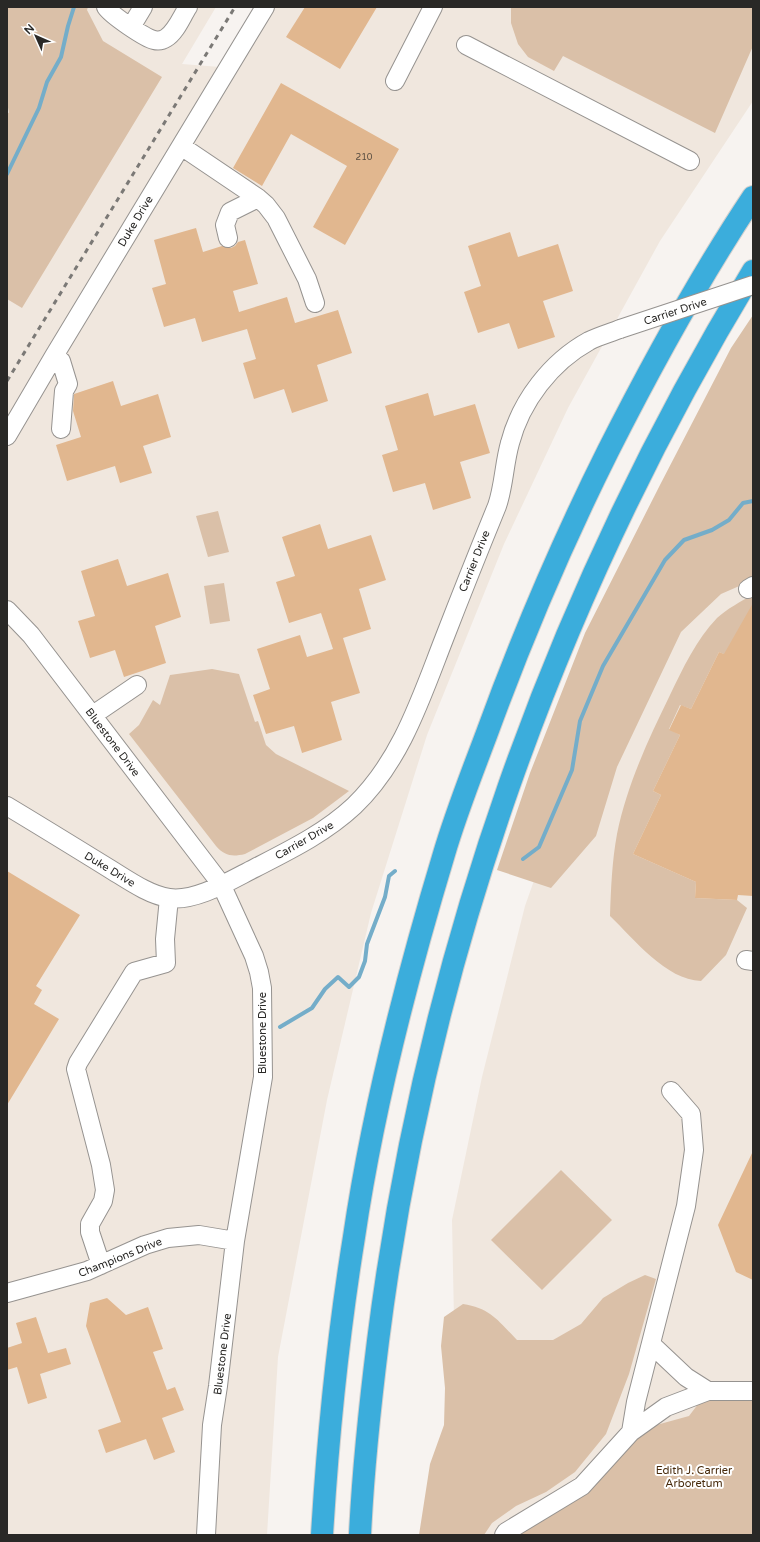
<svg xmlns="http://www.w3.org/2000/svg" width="760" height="1542" viewBox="0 0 760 1542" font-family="'Varela Round',sans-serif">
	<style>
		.built { fill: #f0e7de }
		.green { fill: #dac0a8 }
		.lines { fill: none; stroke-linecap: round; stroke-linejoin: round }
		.stream { stroke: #74adc9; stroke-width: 4 }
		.building { fill: #e1b78f }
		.minor-casing { stroke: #969390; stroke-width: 20 }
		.highway-casing { stroke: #d0d0cf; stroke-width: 24 }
		.minor { stroke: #fff; stroke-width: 18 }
		.highway { stroke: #3baddc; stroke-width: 22 }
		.rail { stroke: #7b7976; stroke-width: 3; stroke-dasharray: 5 5; stroke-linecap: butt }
		.minor-bridge-casing { stroke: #969390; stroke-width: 20; stroke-linecap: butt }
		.minor-bridge { stroke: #fff; stroke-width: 18 }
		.labels { text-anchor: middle; stroke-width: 4; stroke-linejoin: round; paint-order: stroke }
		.number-label { font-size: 9px; fill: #574c40 }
		.street-label { font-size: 11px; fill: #292826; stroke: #fff }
		.park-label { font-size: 11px; fill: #46290a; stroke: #fff }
	</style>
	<rect width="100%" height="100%" fill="#f7f3f0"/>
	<!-- built -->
	<path class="built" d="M7 7H216L182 64 220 67 256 7H753V101L660 241 568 408 504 544 427 735 371 913 327 1100 278 1357 267 1535H7Z
		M753 385V1535H431L456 1419 452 1220 482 1077 525 906 589 725Z"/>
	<!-- green -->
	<path class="green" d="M7 7H88L87 10 103 41 162 77 22 308 7 299V112L9 113 7 102Z
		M511 7H753V46L715 133 563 56 554 71 528 57 518 44 511 23Z
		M753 315V580L721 594 681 632 617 767 596 836 551 888 497 870 530 773 585 633 661 483 731 348Z
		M218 511 229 552 208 557 196 516Z
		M224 583 230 621 210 624 204 586Z
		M753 595V609L730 657 719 652 691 709 680 705 669 729 680 735 653 791 661 795 633 854 696 882 695 898 737 900 747 908 726 955 701 981C666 980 634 939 610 916 611 888 612 861 617 834 627 785 648 740 670 695 683 668 696 640 717 618 727 609 741 601 753 595Z
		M212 669 239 674 255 722 258 721 266 745 276 754 349 791 313 818 245 854C232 857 225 856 216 846L129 734 139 725 153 700 160 705 170 675Z
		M561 1170 612 1220 542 1290 491 1240Z
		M645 1275 656 1279 629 1374 606 1434 575 1472 546 1492 516 1506 492 1523 484 1535H419L430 1464 444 1425 445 1388 441 1346 444 1317 463 1304C491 1308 499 1322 517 1340H553L581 1324 603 1298 628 1283Z
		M708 1391H753V1535H507L582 1486 631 1432 689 1416Z"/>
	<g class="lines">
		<!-- stream -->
		<path class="stream" d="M7 174 39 108 47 82 61 57 68 26 74 7
			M523 859 539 847 572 770 580 721 603 666 665 560 684 540 712 530 729 520 743 503 753 501
			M280 1027 312 1008 325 989 338 977 349 987 359 977 365 961 367 944 385 897 389 876 395 871"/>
	</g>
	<!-- building -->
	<path class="building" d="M305 7H377L340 69 286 37Z
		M281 83 399 149 345 245 313 227 347 166 291 134 262 186 233 168Z
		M196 228 203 252 222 246 231 248 235 246 238 242 245 240 258 284 233 291 239 312 287 297 295 323 338 310 352 353 317 365 328 401 292 413 284 389 254 399 243 363 256 359 247 329 202 342 195 318 164 327 152 288 166 284 154 240Z
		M510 232 518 257 558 244 573 291 543 301 555 337 518 349 509 323 478 333 464 292 481 286 468 246Z
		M113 381 121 406 158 394 171 437 143 446 152 473 120 483 115 466 67 481 56 445 81 437 73 411 74 394Z
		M428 393 434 416 475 404 490 453 460 462 471 498 433 510 425 483 393 492 382 455 398 450 385 406Z
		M320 524 328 549 371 535 386 580 359 589 371 629 343 638 360 693 331 702 342 740 302 753 294 726 266 734 253 695 270 689 257 649 300 635 307 657 333 649 321 613 289 623 276 582 295 576 282 537Z
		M118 559 127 586 168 573 181 617 155 626 166 663 124 677 115 650 90 658 78 621 95 616 81 571Z
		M753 603V896L738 895 737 900 695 898 696 882 633 854 661 795 653 791 680 735 669 730 681 705 691 709 719 652 724 654Z
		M7 871 80 915 36 986 42 990 34 1004 59 1019 7 1105Z
		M753 1151V1280L736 1272 718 1225Z
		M107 1298 126 1315 148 1307 163 1349 153 1352 167 1390 175 1387 184 1410 162 1418 175 1452 154 1460 146 1439 106 1453 98 1430 121 1422 86 1326 90 1303Z
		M36 1317 48 1353 66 1348 71 1364 40 1374 47 1398 28 1404 17 1367 7 1370V1348L22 1343 16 1323Z"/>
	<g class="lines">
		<defs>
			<path id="minor" d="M106 7C111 15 145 38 154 40 158 41 163 40 166 38 176 32 182 16 188 7
				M131 27 143 7
				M466 45 690 161
				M395 81 433 7
				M181 146 258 198 266 205 276 218 307 279 315 303
				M228 238 225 225 230 212 258 198
				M54 356 61 361 68 384 64 391 61 429
				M7 436 54 356 265 7
				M748 589 753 586
				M7 610 31 635 221 884 254 956 259 972 262 988 263 1077 235 1241 218 1386 212 1425 206 1535
				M93 715 137 685
				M7 806C42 827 76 848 110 869 128 880 149 895 169 898 196 902 231 880 255 868 290 850 325 833 354 806 401 761 421 698 444 639 461 595 479 550 497 506 504 486 504 464 510 443 521 401 551 362 589 341 599 336 610 333 620 329
				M746 960 753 961
				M101 1265 90 1232V1224L103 1201 105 1190 101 1165 76 1069 78 1063 134 972 166 963 165 939 169 898
				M7 1293 87 1271 145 1245 168 1238 199 1235 235 1241
				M651 1344 686 1377 708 1391
				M631 1432 636 1402 686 1206 694 1150 691 1114 671 1091
				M504 1535 506 1532 582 1486 631 1432 666 1407 708 1391H753"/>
			<path id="highway" d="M322 1535C328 1435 338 1336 354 1237 373 1107 406 980 444 854 456 813 472 773 487 733 522 637 562 543 608 451 652 364 699 278 753 197
				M360 1535C363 1470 370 1405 378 1341 426 960 554 599 753 271"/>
		</defs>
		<!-- minor casing -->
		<use href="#minor" class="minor-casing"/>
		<!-- highway casing -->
		<use href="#highway" class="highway-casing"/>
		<!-- minor -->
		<use href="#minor" class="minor"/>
		<!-- highway -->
		<use href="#highway" class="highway"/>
		<!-- rail -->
		<path class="rail" d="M7 381 235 7"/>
		<defs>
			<path id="minor-bridge" d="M620 329 753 285"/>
		</defs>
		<!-- minor-bridge casing -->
		<use href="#minor-bridge" class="minor-bridge-casing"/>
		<!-- minor-bridge -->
		<use href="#minor-bridge" class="minor-bridge"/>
	</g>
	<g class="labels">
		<!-- number labels -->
		<g class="number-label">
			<text x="364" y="160">210</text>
		</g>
		<!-- street labels -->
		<g class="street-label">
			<text transform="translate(135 221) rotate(-59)" y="4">Duke Drive</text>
			<text transform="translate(675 311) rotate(-18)" y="4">Carrier Drive</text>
			<text transform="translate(474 561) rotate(-68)" y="4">Carrier Drive</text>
			<text transform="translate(113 742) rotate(53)" y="4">Bluestone Drive</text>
			<text transform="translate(304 840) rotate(-30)" y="4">Carrier Drive</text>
			<text transform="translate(110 869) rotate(31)" y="4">Duke Drive</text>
			<text transform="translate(262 1033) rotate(-90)" y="4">Bluestone Drive</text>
			<text transform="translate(120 1257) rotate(-22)" y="4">Champions Drive</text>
			<text transform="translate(222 1354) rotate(-83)" y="4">Bluestone Drive</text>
		</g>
		<!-- park labels -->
		<g class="park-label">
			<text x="694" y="1474">Edith J. Carrier<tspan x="694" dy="13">Arboretum</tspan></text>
		</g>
	</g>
	<!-- border -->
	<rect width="760" height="1542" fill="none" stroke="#292826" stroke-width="16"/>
	<!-- north arrow -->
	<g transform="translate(36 36) rotate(315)" stroke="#ffffff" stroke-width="3" paint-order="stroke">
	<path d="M0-3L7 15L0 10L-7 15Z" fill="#292826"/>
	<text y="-6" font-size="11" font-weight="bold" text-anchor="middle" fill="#292826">N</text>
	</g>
</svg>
